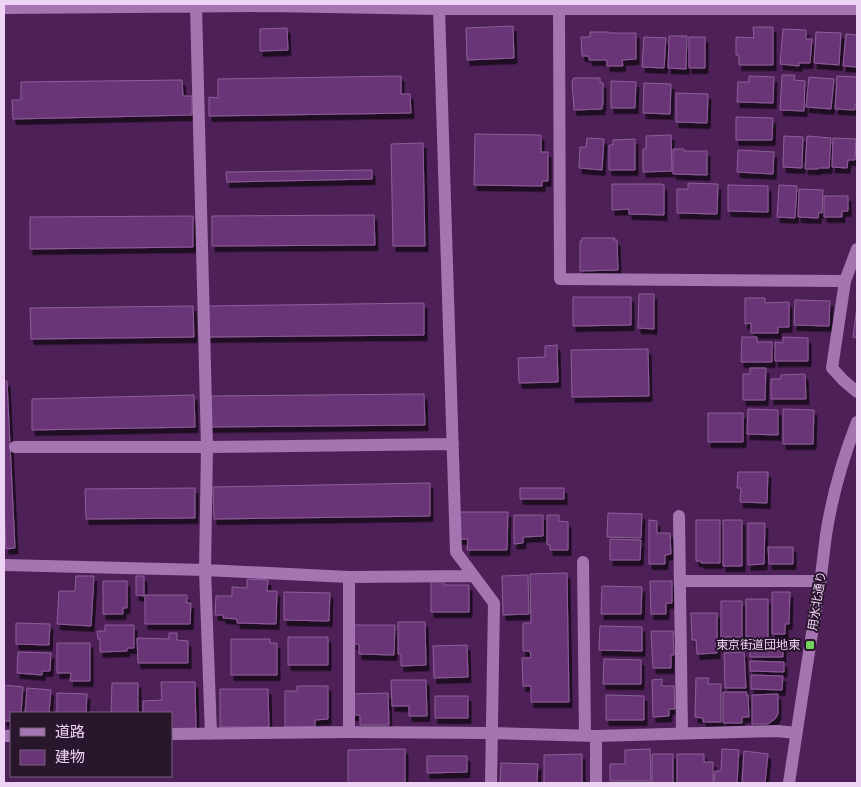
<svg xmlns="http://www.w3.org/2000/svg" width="861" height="787" viewBox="0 0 861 787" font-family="'Roboto Condensed','Noto Sans JP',sans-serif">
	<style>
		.building { fill: #6a3477; stroke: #8e5f99; filter: url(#shadow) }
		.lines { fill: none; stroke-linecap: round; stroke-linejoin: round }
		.minor { stroke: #a575b1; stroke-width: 12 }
		.poi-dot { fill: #74d25c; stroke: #29162d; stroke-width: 2 }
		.labels { text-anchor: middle; stroke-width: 4; stroke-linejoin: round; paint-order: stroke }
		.street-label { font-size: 12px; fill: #edd4f4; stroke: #29162d }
		.poi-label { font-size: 12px; fill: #edd4f4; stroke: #29162d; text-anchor: end }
	</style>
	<defs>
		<filter id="shadow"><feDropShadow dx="3" dy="5.5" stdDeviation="0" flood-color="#0009"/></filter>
	</defs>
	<rect width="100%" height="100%" fill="#4d2157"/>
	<!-- building -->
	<path class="building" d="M513 26 514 58 467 60 466 28Z
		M753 27H773V65H739V55H736V37L754 38Z
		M287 28 288 50 260 51V29Z
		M783 29 806 30V39H812L810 63H799V66L780 64Z
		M590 32H609V33H636V59L622 60 623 66H607V60H589V56H582L581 37H590Z
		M816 32 841 33 839 65 814 63Z
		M846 34 857 35V67L843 66Z
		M669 36H687L686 69 668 68Z
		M644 37 666 38 664 68 642 67Z
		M689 37H705V68H689Z
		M782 75H795L794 80 805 81 804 111 780 110Z
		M401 76V94H410L411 113 209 116V97L218 98V79Z
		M749 76 774 77 773 103 737 102 738 82H749Z
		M837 76 857 77V104H855V110L835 109Z
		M809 77 834 79 831 109 806 107Z
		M574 78H600V82L603 83V105H602V109L574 110 572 81Z
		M182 80 183 96H192V115L13 119 12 100H21V82Z
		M611 81 636 82 635 108H611Z
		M644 83 671 84 670 114 643 113Z
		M676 93 708 94 707 123 676 122Z
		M736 117 773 118 772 140H736Z
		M475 134 541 135V152H548V181H542V186L474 185Z
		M671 135 672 171 643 172V149H646V136Z
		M784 136 803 137 802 168 783 167Z
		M807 136 831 138 829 168H819L818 169H805Z
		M587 138 604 139 602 170 579 168 580 147H586Z
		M833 138 856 139 855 160H848L847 168 832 167Z
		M635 139V170H609V145H613V140Z
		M423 143 425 246H393L391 144Z
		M673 149H684V151H707V175L673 174Z
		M738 150 774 152 773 174 737 172Z
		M372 170V179L227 182 226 172Z
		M688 183 718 184 717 214 677 213V189H688Z
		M612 184H662V185H664V215L629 214V209L612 210Z
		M728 185 768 186V212L728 211Z
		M779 185 797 186 795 218 777 217Z
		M799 189 823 190 822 213 819 212 818 218 798 217Z
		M824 196H848V211H842V217H824Z
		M374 215 375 245 212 246V216Z
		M193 216V247L30 249V217Z
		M582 238H615L614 240H617L618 270 580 271V241H582Z
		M639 294H654V329L638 328Z
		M573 297H631V325L573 326Z
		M745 298H765V303L789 302V327H778V333H751V323L745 324Z
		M795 300 830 301 829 326 794 325Z
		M424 303V335L208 337V306Z
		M193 306 194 337 31 339 30 308Z
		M857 307V338L853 337Z
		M742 337H757V342H772V362H741Z
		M783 337 808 338V361H775V342L783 343Z
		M557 345 558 382 519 383 518 358 545 357V346Z
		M648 349 649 396 572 397 571 350Z
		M750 368H766L765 400H743V374H750Z
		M805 374 806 399H771V379H780L781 375Z
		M4 381H7L15 548 6 549 4 505Z
		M424 394 425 425 209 427V396Z
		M194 395 195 427 32 430V399Z
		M748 409 778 410V435L747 434Z
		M783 409 814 410 813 444H783Z
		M708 413H743V442H708Z
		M738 472H768L767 503 740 502 741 488H737Z
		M430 483V516L214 519 213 487Z
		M195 488V518L86 519 85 489Z
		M520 488H564V499H520Z
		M459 512H508L507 550H467L468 539H458Z
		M608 513 642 514 641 538 607 537Z
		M514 515H543V536L523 537V543L514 544Z
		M547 515H559V521L568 522V550H550V545H547Z
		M649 520 657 521V533H670L671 554 665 555V564H649Z
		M696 520H720V563H701V561H696Z
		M723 520H742V566H723Z
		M748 523H765L764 564 748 565Z
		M610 539 641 540 640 560H610Z
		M768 547H793V564H769Z
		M567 573 569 702H531V686H523L522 658H531L530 651H523V623H531L530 574Z
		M528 575 529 614 503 615 502 576Z
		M76 576H94L91 626 57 624 59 591H75Z
		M136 576H144V596L136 595Z
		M247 579 268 580 267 591H277L276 624 237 623V619L223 618V615H215L216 596H232V587L247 588Z
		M431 580H444V585H469V612H431Z
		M103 581H127V608H123V614H103Z
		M650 581H672V603H666V614H651Z
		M602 586 642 587 641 614H601Z
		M284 592 330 593 329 621 284 620Z
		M772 592H790L789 624H785V634H772Z
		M145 595H187V603H191L190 624H145Z
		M746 599H768V638L746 637Z
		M721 601H742V637H721Z
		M691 613H717V653L697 654 696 640H692Z
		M398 622H425L426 665 401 666V654H398Z
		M16 623 50 624 49 645 16 644Z
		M105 625H134V648H127V651L100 652V639H98L97 631H105Z
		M354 625H395L394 655 359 654V644H354Z
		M600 626 642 627V651L599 650Z
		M651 631H673L674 655H671V668H653Z
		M169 633H177V640L188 641V663H138L137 638 169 639Z
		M288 637H328V665H288Z
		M231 639H270V643H277V675H231Z
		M750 642 783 643V657H750Z
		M57 643H90V681H70L71 673H57Z
		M467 645 468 677 434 678 433 646Z
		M18 652 51 653 50 671H42V675L17 673Z
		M744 652 746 688H725L724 653Z
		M604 659 641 660V684H603Z
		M750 661 784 662V672L750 671Z
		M751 675 783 676 782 690 751 689Z
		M696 678H709L708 684H721V722H703V718L695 717Z
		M662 679V686H674L675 709H669V716L653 717 652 680Z
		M391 680H426L427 716H409V706H392Z
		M161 682H195L196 729H171V713H143V701L162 700Z
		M112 683H138V713H111Z
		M4 685 23 687 21 713H11V721H4Z
		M297 686H328V719L315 720V727H285V691H297Z
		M27 688 51 690 49 713H25Z
		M220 689H268L269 727H220Z
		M723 692H747L746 695H748L749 717H742V723H723Z
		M57 693 87 694 86 713H57Z
		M388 693 389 725H360V715H351V694Z
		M778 694V714L775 719 768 724H752V695Z
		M606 695 644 696V720H606Z
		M435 696H468V718H435Z
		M405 749V783H348V750Z
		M650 749 651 781H610V764H625V750Z
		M722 749 739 750 737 783H714L715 771H721Z
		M744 751 768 754 765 783H742Z
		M582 754V783H544V755Z
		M652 754H673V783H652Z
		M677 754H704V762H713V783H677Z
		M427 756H467V772L427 773Z
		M501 763 538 764 537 783H500Z"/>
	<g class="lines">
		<!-- minor -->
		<path class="minor" d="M196 6 207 447 205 570 211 734
			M4 8 271 6 439 9H857
			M439 9 456 552 494 603 491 783
			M559 9 560 279 845 281
			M857 249 845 281 832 368 843 380 857 392
			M15 447H207L453 444
			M679 516 682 733
			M583 562 585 736
			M4 565 205 570 349 577 474 576
			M680 581H820
			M349 732V577
			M171 734 349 732 491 733 596 736 777 731 796 733
			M4 736H11
			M596 783V736
			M789 783C799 717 809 650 820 584 822 568 824 551 826 535 832 496 843 458 857 422"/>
	</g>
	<!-- markers -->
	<rect class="poi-dot" x="805" y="640" width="10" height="10" rx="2.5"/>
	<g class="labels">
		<!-- street labels -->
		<g class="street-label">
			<text transform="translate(817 601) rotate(-81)" y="4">用水北通り</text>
		</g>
		<!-- poi labels -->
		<g class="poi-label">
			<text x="800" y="649">東京街道団地東</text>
		</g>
	</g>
	<!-- border -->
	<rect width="861" height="787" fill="none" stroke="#edd4f4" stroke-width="10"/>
	<!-- legend -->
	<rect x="10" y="712" width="162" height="65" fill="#29162d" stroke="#77627d"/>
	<rect x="20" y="728" width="25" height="8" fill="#a575b1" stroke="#77627d"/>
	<text x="55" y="737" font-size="15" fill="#edd4f4">道路</text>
	<rect x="20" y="750" width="25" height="15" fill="#6a3477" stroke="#77627d"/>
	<text x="55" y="762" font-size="15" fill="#edd4f4">建物</text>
</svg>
